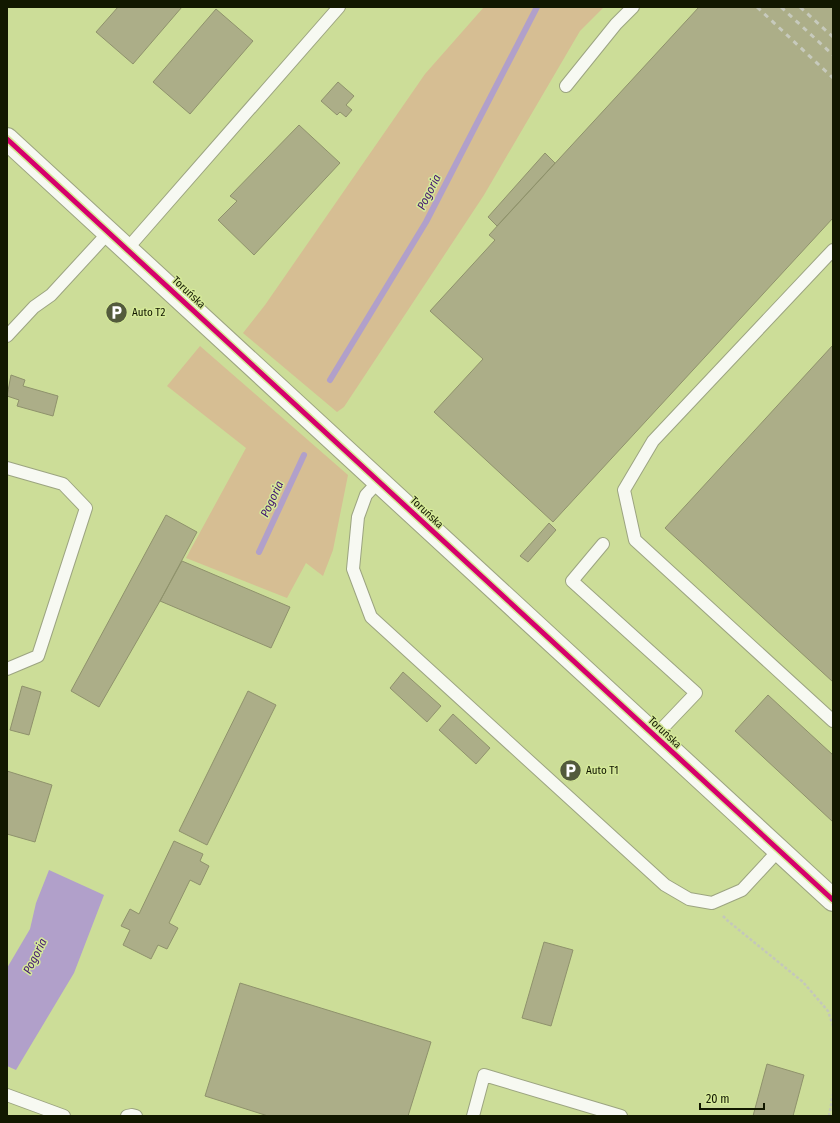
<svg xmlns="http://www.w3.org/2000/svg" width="840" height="1123" viewBox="0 0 840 1123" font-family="'Fira Sans Condensed',sans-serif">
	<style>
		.built { fill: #ccdd98 }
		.green { fill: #d6be93 }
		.water { fill: #b1a0ca }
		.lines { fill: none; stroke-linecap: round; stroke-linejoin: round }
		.stream { stroke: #b1a0ca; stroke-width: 6 }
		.building { fill: #acae88; stroke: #8f926c }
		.lane-casing { stroke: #9ca481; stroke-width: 14 }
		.street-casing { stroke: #9ca481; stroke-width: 24 }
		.path { stroke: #c4c7bb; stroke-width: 2.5; stroke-dasharray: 3 2; stroke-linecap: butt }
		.lane { stroke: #f7f9f2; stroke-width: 12 }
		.street { stroke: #f7f9f2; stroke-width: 22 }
		.rail { stroke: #c7cabd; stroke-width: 3; stroke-dasharray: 5 5; stroke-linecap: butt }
		.cycleway-casing { stroke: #d5e999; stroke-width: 8 }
		.cycleway { stroke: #d6006c; stroke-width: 5 }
		.labels { text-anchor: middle; stroke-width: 3; stroke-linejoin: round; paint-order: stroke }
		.street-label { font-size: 11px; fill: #121800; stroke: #d5e999 }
		.poi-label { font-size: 11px; fill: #121800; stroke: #d5e999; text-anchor: start }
		.water-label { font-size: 12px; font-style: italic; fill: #411371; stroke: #d5e999 }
	</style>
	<rect width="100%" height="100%" fill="#ccd7ab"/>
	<!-- built -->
	<path class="built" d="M7 7H833V1116H7Z"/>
	<!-- green -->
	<path class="green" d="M484 7H604L580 31 484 195 344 407 337 412 243 333 265 305 425 74Z
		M200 346 348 475 333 550 323 576 306 563 287 598 186 558 246 448 167 386Z"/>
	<!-- water -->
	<path class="water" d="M49 870 104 895 74 973 16 1070 7 1066V968L30 929 36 903Z"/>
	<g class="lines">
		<!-- stream -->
		<path class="stream" d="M330 380 426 222 537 7
			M259 552 304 455"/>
	</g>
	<!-- building -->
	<path class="building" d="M118 7H182L133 64 96 32Z
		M699 7H833V218L553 522 434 412 483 359 430 311 495 240 489 235Z
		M216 9 253 41 190 114 153 82Z
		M338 82 354 96 346 105 352 110 346 117 340 112 337 115 321 101Z
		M299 125 340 163 254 255 218 220 237 201 230 196Z
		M545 153 555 163 497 226 488 217Z
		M833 345V682L665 528Z
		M11 375 25 380 23 386 58 396 53 416 17 406 19 400 7 396Z
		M166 515 197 532 160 601 99 707 71 691Z
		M549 523 556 530 528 562 520 556Z
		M182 561 290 607 271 648 160 601Z
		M403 672 441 706 427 722 390 688Z
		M22 686 41 692 29 735 10 730Z
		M248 691 276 705 207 845 179 831Z
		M768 695 833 755V822L735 731Z
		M453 714 490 748 476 764 439 730Z
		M7 771 52 785 35 842 7 834Z
		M174 841 203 854 200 861 209 866 200 885 190 880 169 923 178 928 167 949 158 945 151 959 123 945 130 930 121 926 130 909 139 914Z
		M544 942 573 950 551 1026 522 1018Z
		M240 983 431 1042 408 1116H268L205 1096Z
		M767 1064 804 1075 793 1116H753Z"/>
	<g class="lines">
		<defs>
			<path id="lane" d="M566 86 616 24 633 7
				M127 249 339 7
				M833 250 653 441 624 490 635 540 833 721
				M7 336 34 307 51 295 109 232
				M7 468 63 484 86 508 38 656 7 669
				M379 481 366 495 358 517 353 569 371 617 665 885 689 899 712 903 742 890 779 850
				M603 544 572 581 696 693 655 736
				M7 1095 64 1116
				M127 1116 132 1115 136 1116
				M473 1116 484 1075 621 1116"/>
			<path id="street" d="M7 139 833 900"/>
		</defs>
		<!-- lane casing -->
		<use href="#lane" class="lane-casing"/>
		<!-- street casing -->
		<use href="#street" class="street-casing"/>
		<!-- path -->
		<path class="path" d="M723 916 728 921 803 982 828 1011 833 1026
			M829 1116 833 1094"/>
		<!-- lane -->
		<use href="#lane" class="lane"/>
		<!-- street -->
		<use href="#street" class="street"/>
		<!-- rail -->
		<path class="rail" d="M757 7 833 78
			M781 7 833 55
			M800 7 833 37"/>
		<defs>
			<path id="cycleway" d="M7 139 833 900"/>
		</defs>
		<!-- cycleway casing -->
		<use href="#cycleway" class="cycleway-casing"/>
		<!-- cycleway -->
		<use href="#cycleway" class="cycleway"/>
	</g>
	<!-- icons -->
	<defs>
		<symbol id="parking-disc" viewBox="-11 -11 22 22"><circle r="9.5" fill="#535b3c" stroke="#d5e999"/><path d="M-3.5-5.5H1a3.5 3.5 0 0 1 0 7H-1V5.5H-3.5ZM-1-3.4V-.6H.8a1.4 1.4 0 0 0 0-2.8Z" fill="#fff"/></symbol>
	</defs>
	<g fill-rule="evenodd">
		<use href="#parking-disc" x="104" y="300" width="25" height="25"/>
		<use href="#parking-disc" x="558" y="758" width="25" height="25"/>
	</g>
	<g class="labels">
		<!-- street labels -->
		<g class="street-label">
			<text transform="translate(189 292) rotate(43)" y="4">Toruńska</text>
			<text transform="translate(427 512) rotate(43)" y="4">Toruńska</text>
			<text transform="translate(665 732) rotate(43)" y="4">Toruńska</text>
		</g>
		<!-- poi labels -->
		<g class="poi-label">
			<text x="132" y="316">Auto T2</text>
			<text x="586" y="774">Auto T1</text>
		</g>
		<!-- water labels -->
		<g class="water-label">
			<text transform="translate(429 192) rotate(-63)" y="4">Pogoria</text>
			<text transform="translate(272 499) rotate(-65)" y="4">Pogoria</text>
			<text transform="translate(35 956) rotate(-63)" y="4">Pogoria</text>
		</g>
	</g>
	<!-- border -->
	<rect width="840" height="1123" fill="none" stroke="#121800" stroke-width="16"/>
	<!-- scale -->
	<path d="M700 1103v6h64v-6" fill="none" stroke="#121800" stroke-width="2"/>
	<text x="706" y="1103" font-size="12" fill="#121800" stroke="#d5e999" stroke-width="3" paint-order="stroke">20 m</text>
</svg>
